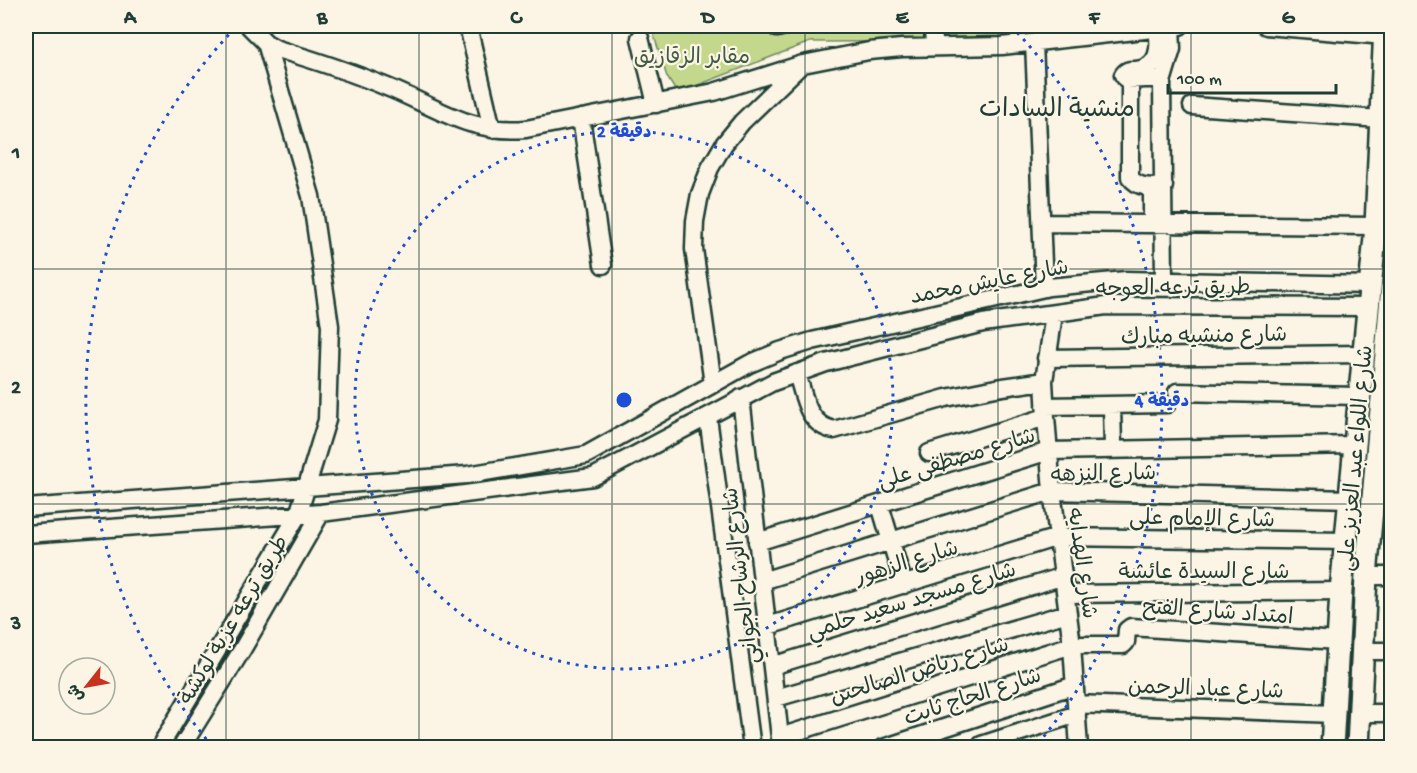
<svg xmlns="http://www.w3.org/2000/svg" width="1417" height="773" viewBox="0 0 1417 773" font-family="'Gochi Hand','Playpen Sans Arabic',sans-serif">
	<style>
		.green { fill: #c3d88d; stroke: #718a60; stroke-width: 1.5 }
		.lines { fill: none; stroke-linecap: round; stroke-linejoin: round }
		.minor-casing { stroke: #1f3d34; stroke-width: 21 }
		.major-casing { stroke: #1f3d34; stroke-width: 26 }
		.minor { stroke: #fcf5e5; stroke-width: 16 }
		.major { stroke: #fcf5e5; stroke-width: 21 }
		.grid { fill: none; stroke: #1f3d34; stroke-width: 1.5; stroke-opacity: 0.55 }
		.ring { fill: none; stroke: #1d4ed8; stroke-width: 3; stroke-dasharray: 3 6 }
		.labels { text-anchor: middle; stroke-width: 4.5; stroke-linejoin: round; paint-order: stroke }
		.park-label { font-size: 22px; fill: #405c46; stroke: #fcf5e5 }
		.street-label { font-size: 22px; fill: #1f3d34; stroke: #fcf5e5 }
		.quarter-label { font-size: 26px; fill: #1f3d34; stroke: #fcf5e5 }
		.centre { fill: #1d4ed8; stroke: #fcf5e5; stroke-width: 3 }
		.ring-label { font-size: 18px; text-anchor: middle; font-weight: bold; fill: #1d4ed8; stroke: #fcf5e5; stroke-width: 4.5; stroke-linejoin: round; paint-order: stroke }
		.neatline { fill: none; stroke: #1f3d34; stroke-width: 2 }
		.grid-label { font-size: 20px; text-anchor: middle; font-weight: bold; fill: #1f3d34 }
	</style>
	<rect width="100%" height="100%" fill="#fcf5e5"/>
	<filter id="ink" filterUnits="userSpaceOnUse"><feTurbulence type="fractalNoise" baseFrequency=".0167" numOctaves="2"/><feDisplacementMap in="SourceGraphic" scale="12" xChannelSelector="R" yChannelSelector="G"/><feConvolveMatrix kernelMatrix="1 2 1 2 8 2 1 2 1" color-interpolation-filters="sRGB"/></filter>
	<g filter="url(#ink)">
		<!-- green -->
		<path class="green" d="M651 26H1043L1044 41 810 42 677 93 667 77Z"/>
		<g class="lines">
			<defs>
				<path id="minor" d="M249 26 266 43 277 49C314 60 351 72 387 87 437 107 469 134 526 129L714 92 803 64 869 51 902 48 1002 46 1180 26
					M468 26 492 129
					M932 26 935 47
					M1266 26 1385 36
					M777 28 785 26
					M1157 28C1160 47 1160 68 1136 70 1130 70 1127 69 1123 75L1127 80 1163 78
					M640 38 656 104
					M1034 42 1044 288
					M1130 79V177C1139 189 1151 187 1164 186
					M1192 106 1381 119
					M581 118 603 265
					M1042 223 1376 226
					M1152 224V187
					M1164 281 1162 82 1172 49 1171 26
					M1054 314 1044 381 1046 417 1052 491 1072 645 1079 748
					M1046 358 1363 354
					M797 373C804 396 807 425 834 430L946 398 996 388 1044 381
					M713 384 694 249 695 221 700 194 710 168 724 144 742 122 800 66
					M1177 392 1359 396
					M741 398 781 746
					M1112 405 1113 449
					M1045 406 1167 404
					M708 417 752 748
					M929 453 1046 417
					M1373 497 1392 498
					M880 505 904 585
					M26 508 467 475 586 455 749 364 780 351 812 341 1049 287 1126 280 1370 285
					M26 534 321 513 593 477 773 382 826 363 983 323 1106 306 1368 307
					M757 542 1049 451 1355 445
					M1366 576H1392
					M762 581 1052 491 1350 499
					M1066 594 1341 591
					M768 626 1058 537 1346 541
					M1362 651H1392
					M772 666 1064 576
					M776 698 1068 613
					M1076 704 1334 714
					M1359 713H1392
					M780 737 1072 645H1123L1126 642 1127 630 1131 627 1338 641
					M981 745 1077 714
					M159 748 298 515 327 420 330 326 311 196 266 43
					M181 748 242 650 321 513
					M883 748 1075 685"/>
				<path id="major" d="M1332 748 1341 591 1376 226 1385 26
					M1358 748 1366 576 1392 287"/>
			</defs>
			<!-- minor casing -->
			<use href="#minor" class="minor-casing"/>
			<!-- major casing -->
			<use href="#major" class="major-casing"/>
			<!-- minor -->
			<use href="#minor" class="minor"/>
			<!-- major -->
			<use href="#major" class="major"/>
		</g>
	</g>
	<!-- grid -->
	<path class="grid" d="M226 26V748M419 26V748M612 26V748M805 26V748M998 26V748M1191 26V748M26 269H1392M26 504H1392"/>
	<!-- distance rings -->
	<g class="ring">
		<circle cx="624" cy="400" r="269"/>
		<path d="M212 746A538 538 0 0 1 237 26M1011 26A538 538 0 0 1 1036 746"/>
	</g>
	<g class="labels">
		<!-- park labels -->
		<g class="park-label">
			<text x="692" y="63">مقابر الزقازيق</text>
		</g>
		<!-- street labels -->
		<g class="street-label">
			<text transform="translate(989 280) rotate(-11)" y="8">شارع عايش محمد</text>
			<text transform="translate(1173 286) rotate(-1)" y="8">طريق ترعه العوجه</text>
			<text transform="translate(1204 334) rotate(-1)" y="8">شارع منشيه مبارك</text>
			<text transform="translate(956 457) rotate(-17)" y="8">شارع مصطفى على</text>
			<text transform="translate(1354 458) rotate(-85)" y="8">شارع اللواء عبد العزيز على</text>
			<text transform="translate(1103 472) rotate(-1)" y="8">شارع النزهه</text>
			<text transform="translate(1202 517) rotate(1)" y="8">شارع الإمام على</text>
			<text transform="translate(906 561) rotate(-17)" y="8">شارع الزهور</text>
			<text transform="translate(1084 563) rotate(82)" y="8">شارع الهدايه</text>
			<text x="1204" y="578">شارع السيدة عائشة</text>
			<text transform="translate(739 576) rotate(-97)" y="8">شارع الرشاح الجواني</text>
			<text transform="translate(911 599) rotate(-17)" y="8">شارع مسجد سعيد حلمي</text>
			<text transform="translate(1218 610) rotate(4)" y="8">امتداد شارع الفتح</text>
			<text transform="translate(232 619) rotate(-59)" y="8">طريق ترعه عزبة لوكشة</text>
			<text transform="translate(919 669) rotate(-17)" y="8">شارع رياض الصالحىن</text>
			<text transform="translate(1206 687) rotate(2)" y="8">شارع عباد الرحمن</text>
			<text transform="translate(972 695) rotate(-18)" y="8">شارع الحاج ثابت</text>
		</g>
		<!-- quarter labels -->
		<g class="quarter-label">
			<text x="1057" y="116">منشية السادات</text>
		</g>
	</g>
	<circle cx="624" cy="400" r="9" class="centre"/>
	<g class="ring-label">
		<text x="624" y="137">2 دقيقة</text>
		<text x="1162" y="406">4 دقيقة</text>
	</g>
	<!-- margin -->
	<rect width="1417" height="773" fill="none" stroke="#fcf5e5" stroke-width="66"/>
	<!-- north arrow -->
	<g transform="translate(87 686) rotate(239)"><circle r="28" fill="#fcf5e5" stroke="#a4ab9e" stroke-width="1.5"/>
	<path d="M0-4.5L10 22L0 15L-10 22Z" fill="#c8321e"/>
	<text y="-9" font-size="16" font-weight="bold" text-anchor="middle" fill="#1f3d34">ش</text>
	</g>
	<!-- scale -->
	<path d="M1168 84v9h168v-9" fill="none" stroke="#1f3d34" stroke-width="3"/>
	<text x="1177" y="84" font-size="18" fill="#1f3d34" stroke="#fcf5e5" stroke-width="4.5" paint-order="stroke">100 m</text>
	<rect x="33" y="33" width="1351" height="707" class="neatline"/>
	<g class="grid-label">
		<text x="130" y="23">A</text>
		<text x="322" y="23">B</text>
		<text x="516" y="23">C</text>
		<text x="708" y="23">D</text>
		<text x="902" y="23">E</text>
		<text x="1094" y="23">F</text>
		<text x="1288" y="23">G</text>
		<text x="16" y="158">1</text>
		<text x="16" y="393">2</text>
		<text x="16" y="629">3</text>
	</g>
</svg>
